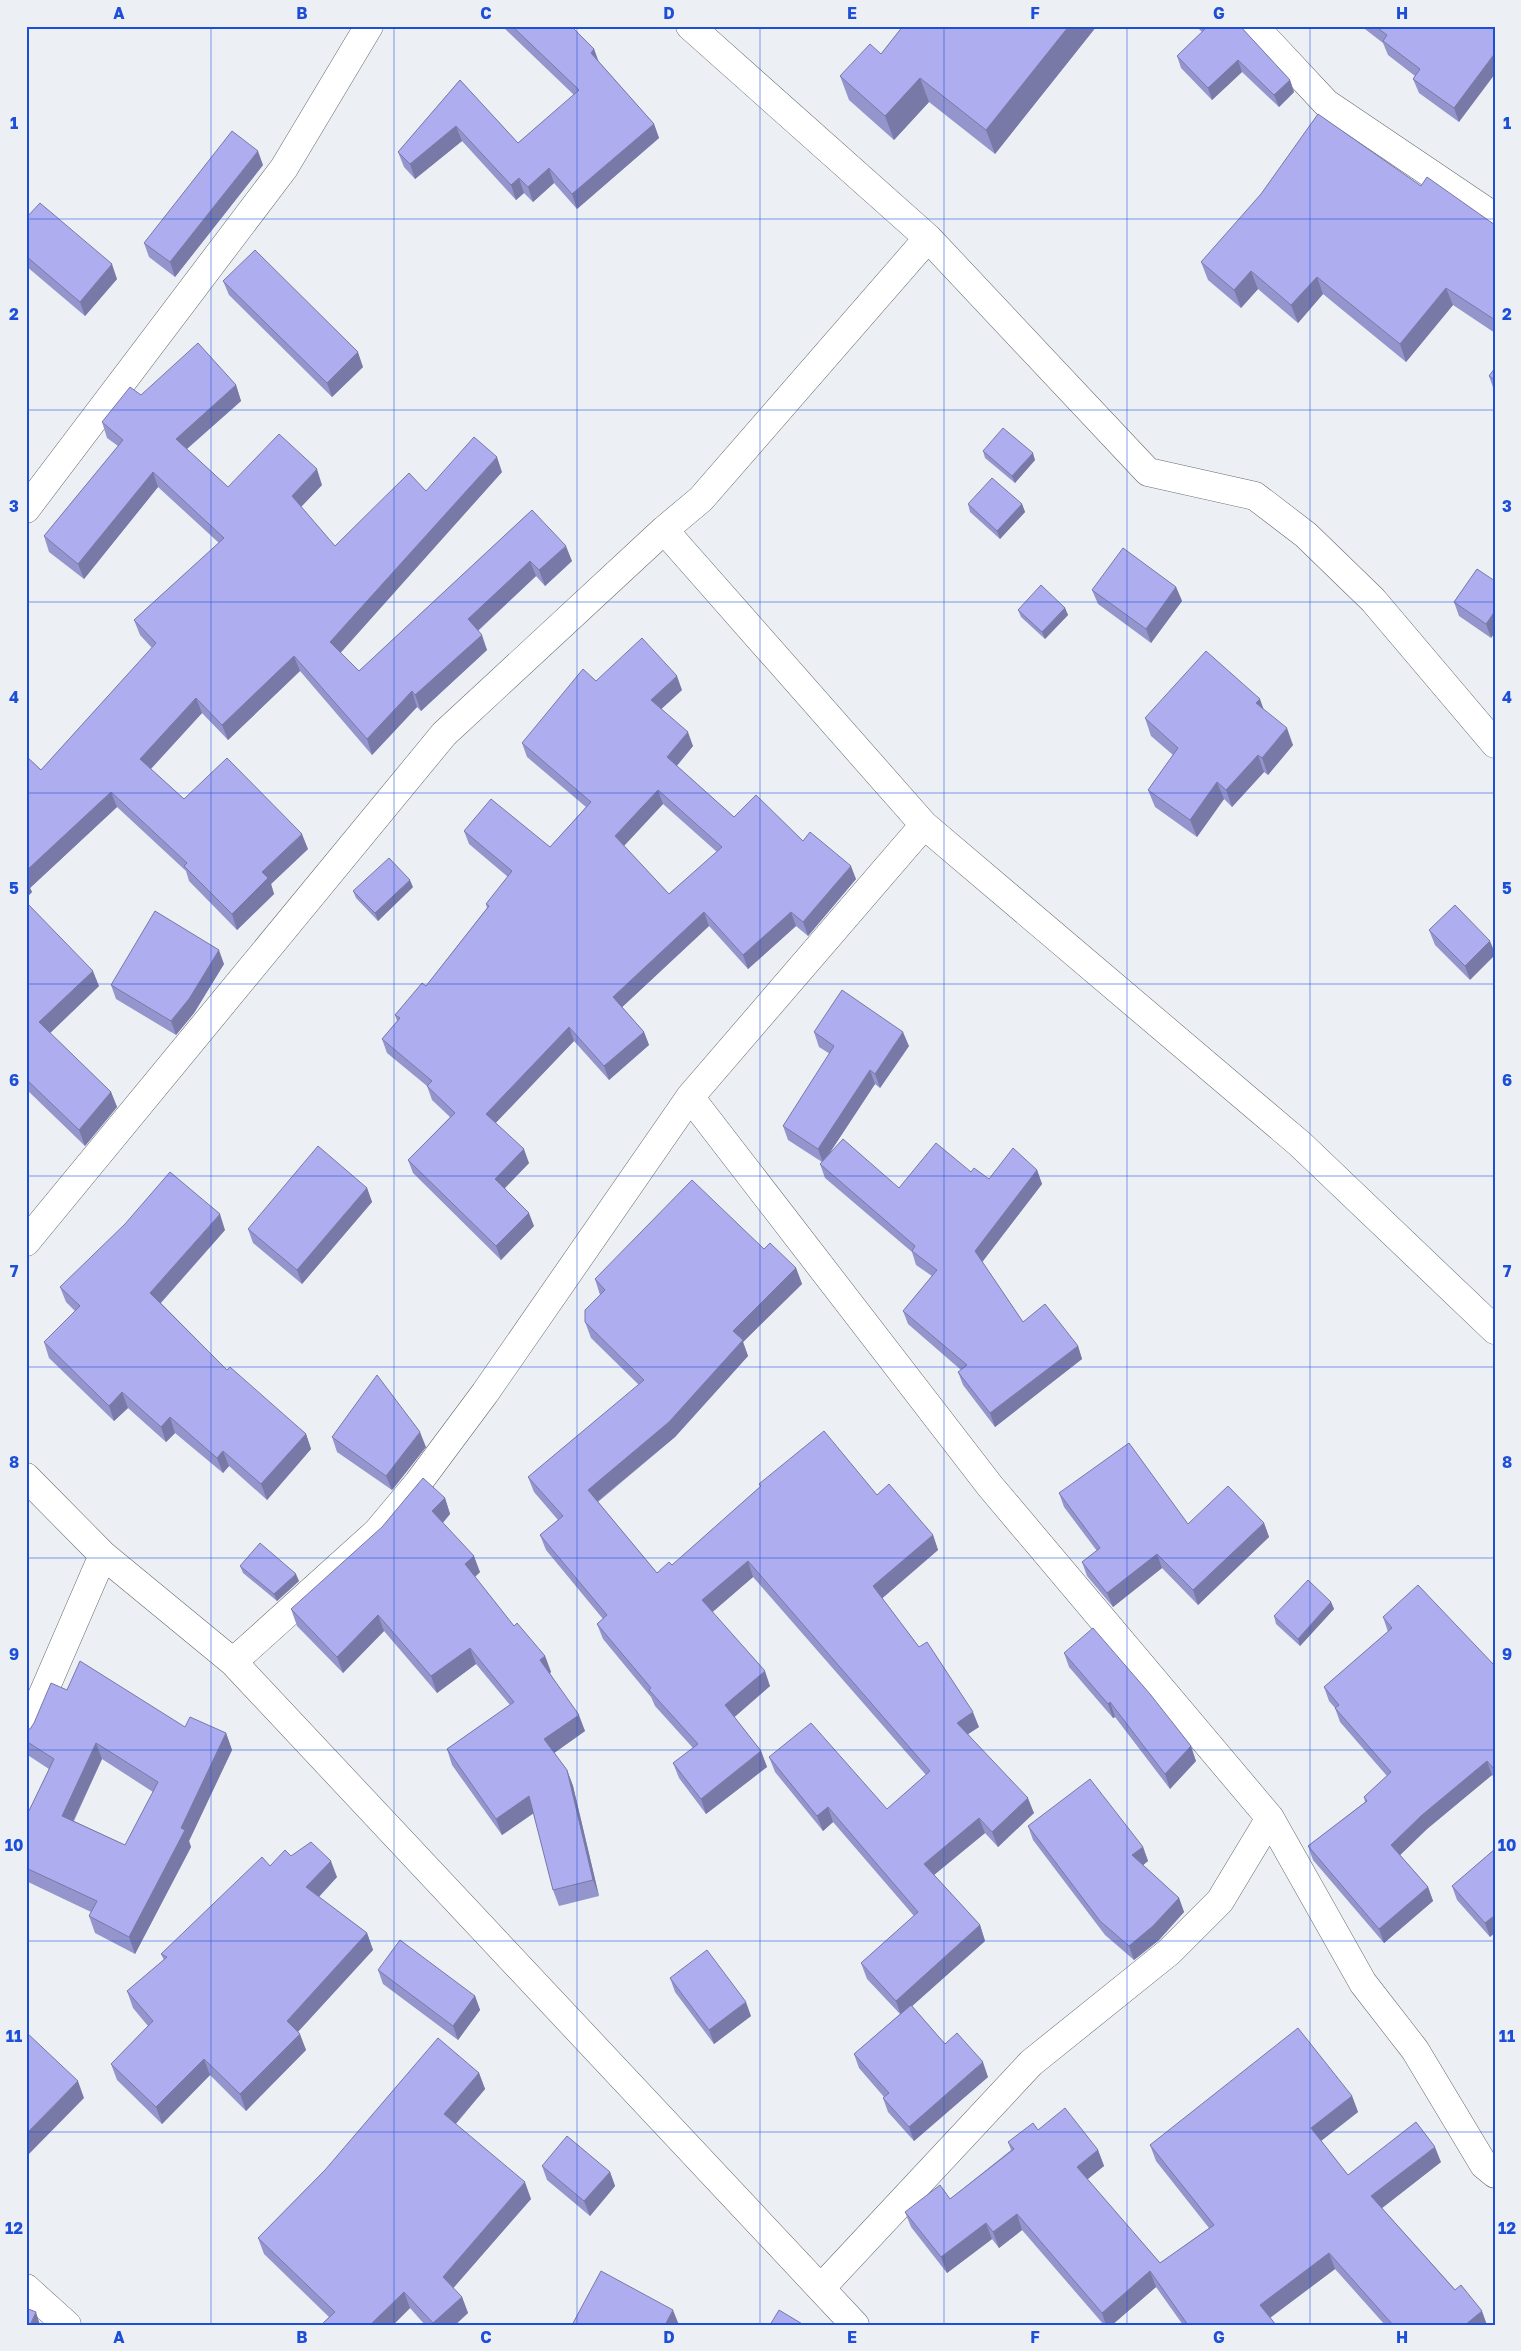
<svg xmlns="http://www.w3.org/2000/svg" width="1521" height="2351" viewBox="0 0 1521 2351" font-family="'Golos Text',sans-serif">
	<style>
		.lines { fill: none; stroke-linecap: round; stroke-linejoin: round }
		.minor-casing { stroke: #666a6e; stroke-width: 29 }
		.minor { stroke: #fff; stroke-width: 28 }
		.wall { fill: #9595ce; fill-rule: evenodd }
		.shaded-wall { fill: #7979a7 }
		.building { fill: #adadef; stroke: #7979a7; fill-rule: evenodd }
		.grid { fill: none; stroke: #1d4ed8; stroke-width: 1; stroke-opacity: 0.55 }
		.neatline { fill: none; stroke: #1d4ed8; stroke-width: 2 }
		.grid-label { font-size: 16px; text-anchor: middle; font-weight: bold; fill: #1d4ed8 }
	</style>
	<rect width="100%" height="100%" fill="#ecf0f5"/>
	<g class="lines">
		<defs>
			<path id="minor" d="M690 26 928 238 1148 472 1255 496 1306 535 1373 600 1495 744
				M1254 26 1326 103 1495 217
				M26 509 284 168 369 26
				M664 530 924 825 1300 1144 1495 1330
				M690 1097 990 1486 1270 1818 1363 1983 1415 2050 1484 2165 1495 2174
				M26 1242 444 734 664 530 701 499 928 238
				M26 1477 103 1555 233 1662 855 2325
				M233 1662 377 1532 418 1483 485 1393 690 1097 924 825
				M26 1733 103 1555
				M26 2288 67 2325
				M821 2288 1031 2063 1169 1952 1220 1901 1270 1818"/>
		</defs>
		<!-- minor casing -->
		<use href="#minor" class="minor-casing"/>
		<!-- minor -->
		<use href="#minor" class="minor"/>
	</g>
	<!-- wall -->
	<path class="wall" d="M502 26H571L594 49 599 62 654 124 659 138 577 209 554 183 533 202 524 193 516 200 462 141 415 179 404 167 398 152 460 80 518 143 574 95Z
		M903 26H1096V27L995 154 929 102 894 140 849 100 840 76 881 54Z
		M1196 26H1240L1290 80 1294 92 1279 107 1242 72 1212 100 1181 68 1177 56 1202 32Z
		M1361 26H1495L1459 122 1419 93 1413 79 1415 76 1388 55 1383 43Z
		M263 165 175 277 149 257 144 243Z
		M1421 186 1495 225V333L1453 305 1406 362 1323 294 1298 323 1258 289 1241 308 1208 280 1201 262Z
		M26 218 117 279 85 316 26 266Z
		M223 281 363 367 332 397 229 295Z
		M1495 368V393L1489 376Z
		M236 385 241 401 187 449 228 487 322 485 301 507 335 546 426 491 502 472 340 652 359 671 532 510 572 561 545 586 536 576 478 631 487 650 421 711 417 707 372 755 300 671 228 740 202 713 151 769 184 799 308 849 271 884 274 894 237 930 189 881 186 871 117 807 30 888 32 892 26 898V756L41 770 152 648 140 635 134 620 219 543 158 487 84 579 49 552 44 536 118 446 107 438 102 422 141 395Z
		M983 451 1035 460 1015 483 985 458Z
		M968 504H1022L1025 512 1000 539 970 512Z
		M1477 569 1491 638 1459 616 1454 602Z
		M1176 587 1182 601 1151 643 1098 604 1092 590Z
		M1065 608 1068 615 1045 639 1021 617 1018 610Z
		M596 681 682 690 661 709 693 746 677 766 734 817 803 841 856 879 808 936 796 926 748 969 709 926 622 1007 644 1032 649 1045 609 1080 574 1041 495 1123 529 1163 505 1188 534 1226 501 1260 413 1173 408 1160 450 1117 432 1100 427 1086 387 1053 382 1039 397 1021 395 1015 426 986 487 908 486 904 508 877 469 844 464 831 550 847 586 807 527 757 522 743ZM663 804 717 852 669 894 624 846Z
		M1264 710 1293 745 1268 775 1264 772 1232 807 1224 799 1197 837 1155 807 1148 790 1173 755 1151 736 1145 718Z
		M413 887 378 921 356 898 353 891Z
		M26 902 99 986 50 1033 111 1092 117 1107 85 1146 26 1089Z
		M1455 905 1470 980 1435 945 1429 930Z
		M224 964 194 1013 176 1035 116 999 111 985Z
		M814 1032 909 1046 880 1088 875 1084 829 1154 899 1188 971 1172 989 1179 1037 1170 1042 1184 982 1262 1023 1322 1078 1346 1082 1359 995 1427 963 1385 958 1372 961 1370 908 1324 903 1311 932 1276 916 1265 912 1252 825 1178 820 1164 822 1162 788 1140 783 1126 830 1054 819 1047Z
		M367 1188 372 1202 302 1284 253 1243 248 1229Z
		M225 1230 161 1303 227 1370 306 1434 311 1449 267 1500 229 1466 223 1473 175 1433 166 1442 128 1408 114 1421 49 1358 44 1342 75 1311 66 1302 60 1287Z
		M764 1249 796 1268 802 1284 743 1342 748 1356 675 1437 598 1502 657 1573 672 1565 760 1487 759 1484 877 1495 933 1535 938 1550 882 1598 979 1727 968 1734 1034 1813 998 1847 985 1833 934 1875 980 1925 985 1941 912 2006 945 2044 988 2077 914 2141 888 2112 883 2098 884 2097 859 2068 854 2054 900 2014 867 1979 861 1963 914 1916 833 1822 823 1831 775 1772 769 1757 887 1809 926 1775 753 1577 712 1612 770 1686 734 1717 761 1751 767 1767 706 1814 679 1778 673 1763 693 1748 655 1706 651 1697 603 1639 597 1624 603 1619 546 1550 540 1535 558 1520 534 1492 528 1477 639 1385 591 1338 585 1322 600 1295 595 1279Z
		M332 1437 426 1447 392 1490 337 1452Z
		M1059 1493 1188 1524 1264 1523 1269 1537 1198 1605 1162 1568 1113 1607 1087 1576 1082 1562 1097 1551 1064 1507Z
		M445 1498 450 1514 443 1523 480 1572 475 1577 514 1626 545 1656 551 1672 550 1673 585 1731 554 1753 567 1770 573 1786 599 1896 559 1906 553 1890 534 1813 502 1835 452 1765 447 1749 510 1705 476 1664 437 1693 384 1631 343 1673 297 1626 291 1609Z
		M240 1566 299 1581 277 1601 243 1573Z
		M1331 1602 1334 1609 1300 1646 1276 1624 1274 1616Z
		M1383 1617 1495 1666V1778L1492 1775 1427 1829 1400 1855 1428 1887 1433 1901 1384 1943 1313 1860 1308 1846 1365 1802 1364 1797 1387 1776 1340 1722 1335 1708 1329 1701 1324 1687 1388 1632Z
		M1064 1653 1196 1761 1170 1789 1115 1717 1113 1718 1069 1667Z
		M67 1690 185 1727 226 1733 232 1750 189 1841 191 1847 135 1954 95 1933 89 1916 91 1912 26 1881V1817L49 1769 26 1754V1730L30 1729ZM102 1759 153 1792 125 1845 74 1821Z
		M1028 1826 1143 1847 1148 1861 1143 1865 1179 1898 1184 1912 1159 1940 1134 1960 1105 1935 1033 1840Z
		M1495 1849 1490 1937 1457 1900 1452 1886Z
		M291 1856 337 1877 319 1897 367 1933 373 1950 298 2032 306 2050 246 2111 210 2075 162 2124 117 2080 111 2064 148 2026 133 2008 127 1991 164 1960 161 1954 270 1866Z
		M378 1970 475 1996 480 2010 458 2040 383 1984Z
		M670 1978 751 2016 714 2044 675 1992Z
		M479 2073 485 2089 456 2124 531 2199 453 2288 462 2297 468 2313 455 2325H425L410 2308 393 2325H321L329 2317 264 2254 258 2238 325 2170Z
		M1352 2096 1358 2112 1321 2141 1348 2175 1441 2162 1382 2208 1487 2325H1385L1335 2269 1270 2317 1276 2325H1183L1156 2287 1112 2325H1104L1022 2230 999 2248 992 2239 947 2273 911 2227 905 2212 950 2199 1011 2150 1008 2142 1038 2130 1098 2150 1104 2166 1087 2179 1160 2263 1209 2228 1156 2161 1150 2145Z
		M542 2166 610 2172 615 2186 590 2216 547 2180Z"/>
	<!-- shaded-wall -->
	<path class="shaded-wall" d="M1069 26 1096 27 995 154 986 130Z
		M594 49 599 64 591 53Z
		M1495 53V74L1459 122 1454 108Z
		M1238 60 1242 72 1212 100 1208 88Z
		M920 78 929 102 894 140 885 116Z
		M1290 80 1294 92 1279 107 1274 95Z
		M654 124 659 138 577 209 572 194Z
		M456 126 462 141 415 179 410 164Z
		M258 151 263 165 175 277 170 262Z
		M549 168 554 183 533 202 528 187Z
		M519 178 524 193 516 200 511 185Z
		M112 264 117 279 85 316 80 302Z
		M1251 271 1258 289 1241 308 1234 290Z
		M1317 277 1323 294 1298 323 1291 305Z
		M1446 288 1453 305 1406 362 1400 344Z
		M358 352 363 367 332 397 327 383Z
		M236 385 241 401 181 454 176 439Z
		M1033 453 1035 460 1015 483 1012 476Z
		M497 457 502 472 336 658 330 642Z
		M317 469 322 485 297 511 292 496Z
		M153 472 158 487 84 579 78 564Z
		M1022 504 1025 512 1000 539 997 531Z
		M566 546 572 561 545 586 539 570Z
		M530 561 536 576 473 635 468 619Z
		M1176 587 1182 601 1151 643 1146 629Z
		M1065 608 1068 615 1045 639 1042 632Z
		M1495 611V633L1491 638 1486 624Z
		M482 635 487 650 421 711 415 695Z
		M294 656 300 671 228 740 222 725Z
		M677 676 682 690 656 714 651 700Z
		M412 691 417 707 372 755 367 739Z
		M196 698 202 713 146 774 140 759Z
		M1260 699 1266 716 1256 703Z
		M1287 728 1293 745 1268 775 1262 758Z
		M688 732 693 746 672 771 667 757Z
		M1258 755 1264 772 1232 807 1226 790Z
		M1217 782 1224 799 1197 837 1190 820Z
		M658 790 663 804 620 850 615 836Z
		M111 792 117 807 30 888 32 892 26 898V871Z
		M302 834 308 849 271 884 274 894 237 930 232 914 262 872Z
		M851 866 856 879 808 936 803 922Z
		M410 880 413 887 378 921 375 913Z
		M704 912 709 926 618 1011 613 997Z
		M791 912 796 926 748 969 743 955Z
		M1490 941 1495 953V955L1470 980 1465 966Z
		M219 950 224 964 194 1013 176 1035 171 1021Z
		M93 971 99 986 45 1038 39 1022Z
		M569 1027 574 1041 491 1128 486 1114Z
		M644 1032 649 1045 609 1080 604 1066Z
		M903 1032 909 1046 880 1088 875 1074Z
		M870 1070 875 1084 823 1163 818 1149Z
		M111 1092 117 1107 85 1146 79 1130Z
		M524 1149 529 1163 500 1193 495 1179Z
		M1037 1170 1042 1184 980 1265 975 1251Z
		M367 1188 372 1202 302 1284 297 1270Z
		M529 1213 534 1226 501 1260 496 1246Z
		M220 1214 225 1230 156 1308 150 1293Z
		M796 1268 802 1284 743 1342 748 1356 675 1437 593 1505 588 1490 733 1331Z
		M1078 1346 1082 1359 995 1427 990 1413Z
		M122 1392 128 1408 114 1421 109 1406Z
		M170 1417 175 1433 166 1442 161 1427Z
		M420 1432 426 1447 392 1490 386 1476Z
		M306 1434 311 1449 267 1500 261 1484Z
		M223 1451 229 1466 223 1473 217 1458Z
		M445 1498 450 1514 438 1528 432 1511Z
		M1264 1523 1269 1537 1198 1605 1193 1590Z
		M933 1535 938 1550 878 1602 873 1586Z
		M1157 1554 1162 1568 1113 1607 1107 1593Z
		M474 1556 480 1572 471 1580 465 1564Z
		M748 1561 753 1577 708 1616 702 1600Z
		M296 1574 299 1581 277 1601 274 1594Z
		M1331 1602 1334 1609 1300 1646 1298 1639Z
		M378 1615 384 1631 343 1673 337 1657Z
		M470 1648 476 1664 437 1693 431 1676Z
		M545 1656 551 1672 546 1676 540 1660Z
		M765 1671 770 1686 730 1721 725 1705Z
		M26 1679 29 1687 26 1694Z
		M1110 1702 1115 1717 1113 1718 1108 1704Z
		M973 1712 979 1727 962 1738 957 1723Z
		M579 1715 585 1731 550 1756 544 1739Z
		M226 1733 232 1750 189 1841 191 1847 135 1954 129 1937Z
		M96 1743 102 1759 68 1832 62 1816Z
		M1191 1746 1196 1761 1170 1789 1165 1774Z
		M761 1751 767 1767 706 1814 701 1799Z
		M1487 1761 1492 1775 1427 1829 1396 1859 1391 1845 1422 1815Z
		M567 1770 573 1786 599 1896 593 1880Z
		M529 1796 535 1812 502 1835 496 1819Z
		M1028 1798 1034 1813 998 1847 992 1832Z
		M828 1807 833 1822 823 1831 817 1816Z
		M979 1818 985 1833 929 1879 924 1864Z
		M1143 1847 1148 1861 1137 1870 1132 1855Z
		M331 1861 337 1877 312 1904 306 1887Z
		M1428 1887 1433 1901 1384 1943 1379 1929Z
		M1179 1898 1184 1912 1159 1940 1134 1960 1129 1946Z
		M1495 1915V1933L1490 1937 1485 1923Z
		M980 1925 985 1941 901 2016 896 2001Z
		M367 1933 373 1950 293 2037 287 2021Z
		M475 1996 480 2010 458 2040 453 2026Z
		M746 2002 751 2016 714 2044 709 2030Z
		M300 2034 306 2050 246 2111 240 2094Z
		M204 2059 210 2075 162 2124 156 2107Z
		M983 2062 988 2077 914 2141 909 2127Z
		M479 2073 485 2089 450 2130 444 2114Z
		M78 2081 84 2098 26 2157V2134Z
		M1352 2096 1358 2112 1317 2144 1311 2128Z
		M1435 2147 1441 2162 1377 2212 1371 2196Z
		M1098 2150 1104 2166 1083 2183 1077 2167Z
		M610 2172 615 2186 590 2216 584 2201Z
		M525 2182 531 2199 449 2293 443 2277Z
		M1017 2214 1022 2230 999 2248 993 2232Z
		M986 2223 992 2239 947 2273 941 2257Z
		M1329 2253 1335 2269 1266 2321 1260 2305Z
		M1150 2271 1156 2287 1112 2325H1106L1102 2313Z
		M404 2292 410 2308 393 2325H370Z
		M462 2297 468 2313 455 2325H434L433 2323Z
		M673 2310 679 2325H665Z
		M1482 2311 1487 2325H1465Z
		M36 2312 40 2325H30Z"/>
	<!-- building -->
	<path class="building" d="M512 26H571L594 49 591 53 654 124 572 194 549 168 528 187 519 178 511 185 456 126 410 164 398 152 460 80 518 143 579 90Z
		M903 26H1069L986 130 920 78 885 116 840 76 870 44 881 54Z
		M1204 26H1240L1290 80 1274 95 1238 60 1208 88 1177 56 1206 28Z
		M1375 26H1495V53L1454 108 1413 79 1420 69 1383 41 1387 35Z
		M1318 114 1421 186 1427 177 1495 225V320L1446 288 1400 344 1317 277 1291 305 1251 271 1234 290 1201 262 1261 194Z
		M232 131 258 151 170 262 144 243Z
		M40 203 112 264 80 302 26 256V218Z
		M255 250 358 352 327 383 223 281Z
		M198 343 236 385 176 439 228 487 279 434 317 469 292 496 335 546 409 473 426 491 474 437 497 457 330 642 359 671 532 510 566 546 539 570 530 561 468 619 482 635 415 695 412 691 367 739 294 656 222 725 196 698 140 759 184 799 227 758 302 834 262 872 268 878 232 914 184 866 187 863 111 792 26 871V756L41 770 156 643 134 620 224 538 153 472 78 564 44 536 123 440 102 422 130 387 141 395Z
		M1495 368V380L1489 376Z
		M1003 428 1033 453 1012 476 983 451Z
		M992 478 1022 504 997 531 968 504Z
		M1123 548 1176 587 1146 629 1092 590Z
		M1477 569 1495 581V611L1486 624 1454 602Z
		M1041 585 1065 608 1042 632 1018 610Z
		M642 638 677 676 651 700 688 732 667 757 734 817 756 795 803 841 810 832 851 866 803 922 791 912 743 955 704 912 613 997 644 1032 604 1066 569 1027 486 1114 524 1149 495 1179 529 1213 496 1246 408 1160 455 1113 427 1086 432 1081 382 1039 400 1018 395 1015 422 983 426 986 489 906 486 904 512 871 464 831 491 799 550 847 591 802 522 743 583 669 596 681ZM658 790 722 847 669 894 615 836Z
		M1206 651 1260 699 1256 703 1287 728 1262 758 1258 755 1226 790 1217 782 1190 820 1148 790 1178 748 1145 718Z
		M389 858 410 880 375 913 353 891Z
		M26 902 93 971 39 1022 111 1092 79 1130 26 1079Z
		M1455 905 1490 941 1465 966 1429 930Z
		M155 911 219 950 189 999 171 1021 111 985Z
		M842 990 903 1032 875 1074 870 1070 818 1149 783 1126 834 1046 814 1032Z
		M843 1139 899 1188 936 1143 971 1172 974 1168 989 1179 1013 1148 1037 1170 975 1251 1023 1322 1045 1304 1078 1346 990 1413 958 1372 967 1365 903 1311 937 1270 912 1251 915 1246 820 1164Z
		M318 1146 367 1188 297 1270 248 1229Z
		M170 1172 220 1214 150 1293 227 1370 230 1367 306 1434 261 1484 223 1451 217 1458 170 1417 161 1427 122 1392 109 1406 44 1342 80 1306 60 1287 125 1224Z
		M692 1180 764 1249 770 1243 796 1268 733 1331 743 1340 669 1422 588 1490 657 1573 669 1562 672 1565 761 1486 759 1484 824 1431 877 1495 889 1484 933 1535 873 1586 919 1647 927 1642 973 1712 957 1723 1028 1798 992 1832 979 1818 924 1864 980 1925 896 2001 861 1963 918 1912 828 1807 817 1816 769 1757 811 1723 887 1809 930 1771 748 1561 702 1600 765 1671 725 1705 761 1751 701 1799 673 1763 698 1744 649 1690 651 1688 597 1624 607 1615 540 1535 563 1516 528 1477 644 1380 585 1322V1310L605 1290 595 1279Z
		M377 1375 420 1432 386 1476 332 1437Z
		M1129 1443 1188 1524 1228 1486 1264 1523 1193 1590 1157 1554 1107 1593 1082 1562 1100 1548 1059 1493Z
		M423 1478 445 1498 432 1511 474 1556 465 1564 514 1626 517 1623 545 1656 540 1660 579 1715 544 1739 567 1770 593 1880 553 1890 529 1796 496 1819 447 1749 514 1702 470 1648 431 1676 378 1615 337 1657 291 1609 382 1527Z
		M260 1543 296 1574 274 1594 240 1566Z
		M1308 1580 1331 1602 1298 1639 1274 1616Z
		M1418 1585 1495 1666V1770L1487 1761 1422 1815 1391 1845 1428 1887 1379 1929 1308 1846 1367 1801 1364 1797 1391 1772 1335 1708 1339 1705 1324 1687 1392 1628 1383 1617Z
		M1093 1628 1150 1694 1191 1746 1165 1774 1110 1702 1108 1704 1064 1653Z
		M80 1661 185 1727 190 1717 226 1733 181 1828 185 1830 129 1937 89 1916 97 1901 26 1868V1817L54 1759 26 1741V1730L30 1729 34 1723 51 1683 67 1690ZM96 1743 158 1782 125 1845 62 1816Z
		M1090 1779 1143 1847 1132 1855 1179 1898 1153 1926 1129 1946 1100 1921 1028 1826Z
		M311 1842 331 1861 306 1887 367 1933 287 2021 300 2034 240 2094 204 2059 156 2107 111 2064 153 2021 127 1991 167 1957 161 1954 262 1857 270 1866 285 1850 291 1856Z
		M1495 1849V1915L1485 1923 1452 1886Z
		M400 1940 475 1996 453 2026 378 1970Z
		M707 1950 746 2002 709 2030 670 1978Z
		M911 2005 945 2044 957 2033 983 2062 909 2127 883 2098 889 2093 854 2054Z
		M1298 2028 1352 2096 1311 2128 1348 2175 1416 2122 1435 2147 1371 2196 1455 2290 1461 2285 1482 2311 1465 2325H1393L1329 2253 1260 2305 1276 2325H1188L1150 2271 1102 2313 1017 2214 993 2232 986 2223 941 2257 905 2212 940 2185 950 2199 1014 2149 1008 2142 1033 2123 1038 2130 1065 2108 1098 2150 1077 2167 1160 2263 1214 2225 1150 2145Z
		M26 2032 78 2081 26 2134Z
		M438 2038 479 2073 444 2114 525 2182 443 2277 462 2297 433 2323 404 2292 370 2325H321L335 2312 258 2238 325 2170Z
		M567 2136 610 2172 584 2201 542 2166Z
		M601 2271 673 2310 665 2325H572Z
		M26 2308 36 2312 30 2325H26Z
		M779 2310 804 2325H770Z"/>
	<!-- grid -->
	<path class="grid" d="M211 26V2325M394 26V2325M577 26V2325M760 26V2325M944 26V2325M1127 26V2325M1310 26V2325M26 219H1495M26 410H1495M26 602H1495M26 793H1495M26 984H1495M26 1176H1495M26 1367H1495M26 1558H1495M26 1750H1495M26 1941H1495M26 2132H1495"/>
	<!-- border -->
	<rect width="1521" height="2351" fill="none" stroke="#ecf0f5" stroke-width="55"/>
	<rect x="28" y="28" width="1466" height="2296" class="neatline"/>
	<g class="grid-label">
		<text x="119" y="19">A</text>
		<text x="302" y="19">B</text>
		<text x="486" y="19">C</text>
		<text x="669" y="19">D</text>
		<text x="852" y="19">E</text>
		<text x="1035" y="19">F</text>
		<text x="1219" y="19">G</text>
		<text x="1402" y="19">H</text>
		<text x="14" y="129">1</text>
		<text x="1507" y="129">1</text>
		<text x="14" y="320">2</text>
		<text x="1507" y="320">2</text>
		<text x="14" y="512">3</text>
		<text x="1507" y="512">3</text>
		<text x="14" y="703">4</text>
		<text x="1507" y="703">4</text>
		<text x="14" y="894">5</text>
		<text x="1507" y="894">5</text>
		<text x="14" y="1086">6</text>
		<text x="1507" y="1086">6</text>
		<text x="14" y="1277">7</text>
		<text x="1507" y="1277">7</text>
		<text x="14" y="1468">8</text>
		<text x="1507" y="1468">8</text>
		<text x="14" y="1660">9</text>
		<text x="1507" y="1660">9</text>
		<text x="14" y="1851">10</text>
		<text x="1507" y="1851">10</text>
		<text x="14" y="2042">11</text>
		<text x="1507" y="2042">11</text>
		<text x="14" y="2234">12</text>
		<text x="1507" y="2234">12</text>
		<text x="119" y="2343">A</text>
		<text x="302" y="2343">B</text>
		<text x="486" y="2343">C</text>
		<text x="669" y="2343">D</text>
		<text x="852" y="2343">E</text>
		<text x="1035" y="2343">F</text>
		<text x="1219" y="2343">G</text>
		<text x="1402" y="2343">H</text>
	</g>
</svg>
